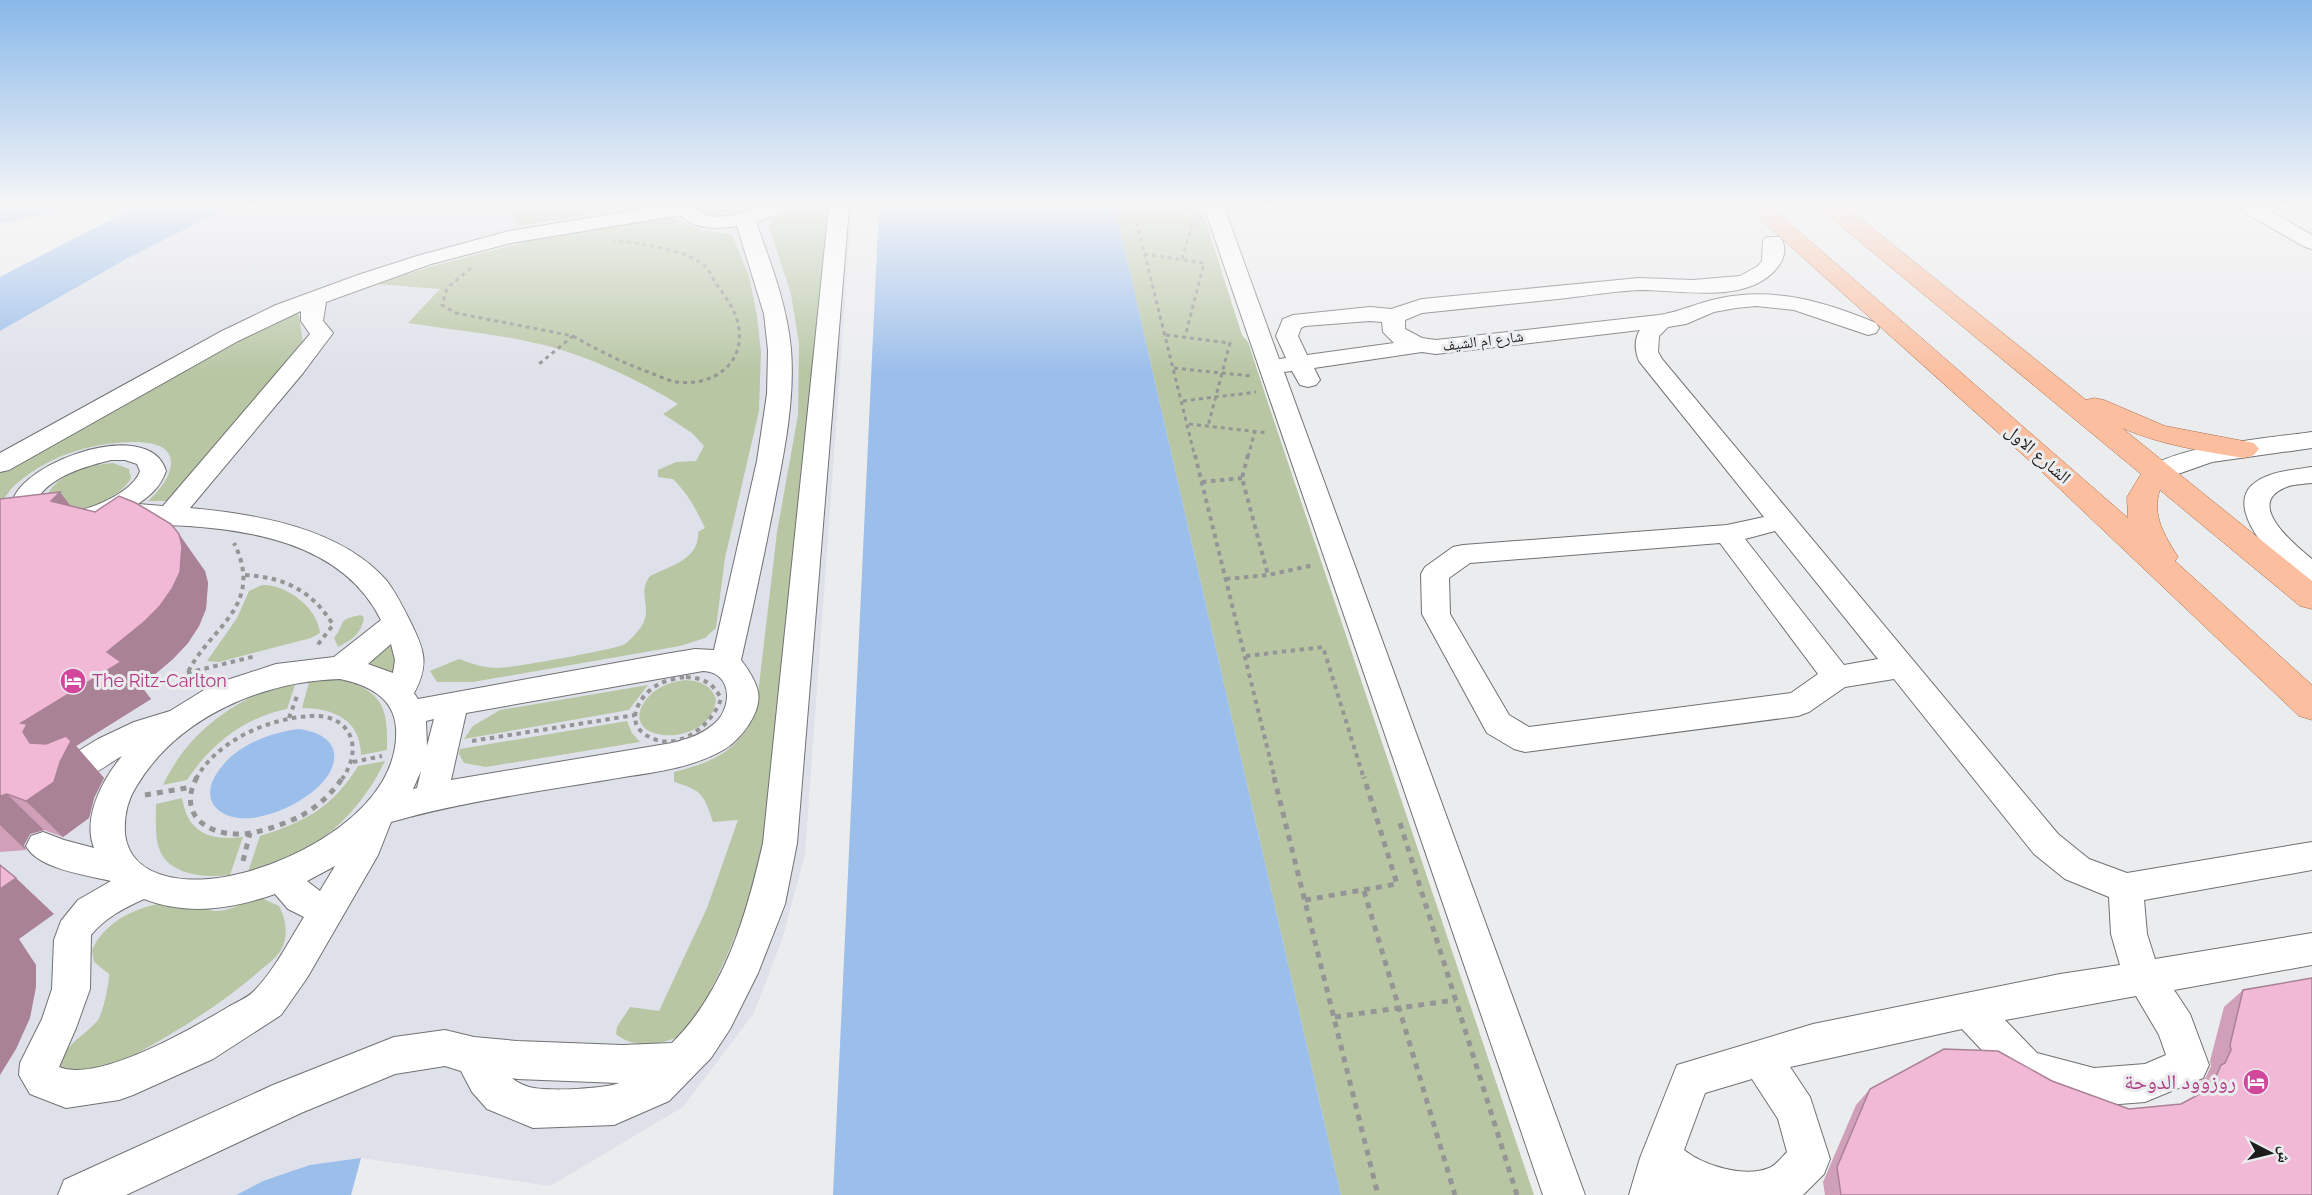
<svg xmlns="http://www.w3.org/2000/svg" width="2312" height="1195" viewBox="0 0 2312 1195" font-family="Raleway,'Noto Naskh Arabic',sans-serif">
	<style>
		.built { fill: #dfe1ea }
		.green { fill: #b8c6a4 }
		.water { fill: #9bbeeb }
		.lines { fill: none; stroke-linecap: round; stroke-linejoin: round }
		.minor-casing { stroke: #707172; stroke-width: 2 }
		.major-casing { stroke: #ab6a49; stroke-width: 1 }
		.path-far2 { stroke: #959596; stroke-width: 3; stroke-dasharray: 4 4; stroke-linecap: butt }
		.path-far1 { stroke: #959596; stroke-width: 4; stroke-dasharray: 4.5 4.5; stroke-linecap: butt }
		.path { stroke: #959596; stroke-width: 5; stroke-dasharray: 6 6; stroke-linecap: butt }
		.minor { fill: #fff; fill-rule: evenodd }
		.major { fill: #fbbfa0; fill-rule: evenodd }
		.wall { fill: #d09fb8 }
		.shaded-wall { fill: #a98296 }
		.building { fill: #f2b9d6; stroke: #a98296; stroke-width: 1.5 }
		.labels { text-anchor: middle; stroke-width: 6; stroke-linejoin: round; paint-order: stroke }
		.far-street-label { font-size: 15px; fill: #1d1d1d; stroke: #ebecee }
		.street-label { font-size: 18px; fill: #1d1d1d; stroke: #ebecee }
		.hotel-label { font-size: 18px; fill: #b23c85; stroke: #ebecee; text-anchor: start }
		.near-hotel-label { font-size: 21px; fill: #b23c85; stroke: #ebecee; text-anchor: end }
	</style>
	<rect width="100%" height="100%" fill="#ebecee"/>
	<!-- built -->
	<path class="built" d="M230 207H852L805 854 783 937 754 1013 683 1107 550 1186 361 1158 263 1181 236 1195H0V331L128 258Z"/>
	<!-- green -->
	<path class="green" d="M504 207H639L520 226Z
		M695 207H766C745 212 712 227 695 207Z
		M791 207H829V224L763 855C748 906 730 954 705 1001 700 1009 696 1022 689 1029 681 1038 662 1043 651 1044 638 1044 626 1043 616 1034L617 1027 630 1007 659 1011 707 908 738 820 713 822C704 795 702 790 674 782V772C714 762 739 751 756 711L777 532 798 415 799 344 791 294 769 227 775 219Z
		M1115 207H1201L1242 335 1248 342 1268 403 1534 1195H1341Z
		M663 218H674L701 230 732 234 749 276 757 316 761 352 759 411 725 558 716 628 705 638 680 646 473 682H437L430 671 459 659C472 664 485 668 499 668 511 668 618 649 625 644 631 640 637 632 641 627 654 607 636 595 650 576 670 566 700 559 698 532L705 528C696 509 688 494 673 479L658 477V470L676 462 696 461 704 446 692 433 663 414 678 404C637 379 590 357 544 345 499 334 453 330 408 323L440 289 376 284 433 266 528 241Z
		M294 313 299 315 303 344 168 501H148C176 476 186 442 135 442 112 442 89 446 67 454 48 461 30 472 15 485 9 490 6 498 0 502V473L194 362Z
		M113 463 129 469 131 478C124 493 90 512 73 509 64 507 55 500 46 497 58 473 88 465 113 463Z
		M262 585C286 584 318 608 320 633L311 638 219 662 207 661 237 618 249 591Z
		M360 615 364 617C362 633 352 640 338 647L334 638C346 623 336 620 360 615Z
		M390 645 395 646 398 675 371 664 370 661 384 648Z
		M310 678C333 677 366 681 380 703 388 716 387 736 387 750L361 755C361 720 333 708 302 708Z
		M297 679 287 709C244 718 211 744 187 780L163 785C190 728 239 697 297 679Z
		M685 680C699 681 711 684 716 699 712 750 615 744 645 701 654 688 669 682 685 680Z
		M648 685 629 710 464 739 473 726 500 710Z
		M627 721 632 733 640 742 486 767 464 763 459 754 460 749Z
		M385 761C368 796 343 826 310 847 291 859 267 866 247 875L260 836C305 822 333 807 358 766Z
		M182 798C188 833 209 841 243 837L230 875C208 878 175 876 162 855 154 842 156 819 156 804Z
		M261 898 279 906C286 919 289 936 281 950 276 959 263 967 255 975 203 1019 144 1050 84 1082L59 1071C61 1045 83 1038 98 1020 103 1013 109 984 109 974L94 962 92 950C106 917 151 899 186 903 196 904 207 911 217 911 233 911 246 899 261 898Z"/>
	<!-- water -->
	<path class="water" d="M0 207H79L0 224Z
		M135 207H230L128 258 0 331V277Z
		M879 207H1115L1341 1195H833Z
		M298 729C344 734 344 768 311 793 295 805 278 813 258 817 224 824 195 803 219 770 237 745 269 733 298 729Z
		M361 1158 351 1195H236L263 1181 310 1165Z"/>
	<g class="lines">
		<defs>
			<path id="minor" d="M656 207H694C713 227 740 211 761 207 768 205 778 207 785 207L773 216 756 222C771 264 787 305 791 349 795 401 784 453 774 504 764 556 753 608 741 660 748 669 756 681 758 692 762 712 741 739 725 749 690 770 645 773 606 780 534 792 461 802 391 822L378 855 307 978 281 1015 213 1059 133 1095 119 1100 66 1108 30 1094 19 1075 20 1063 42 1019 52 989 54 940 61 921 78 900 111 881C86 875 38 869 26 846L31 836 43 832 64 840 94 848C82 817 103 779 122 756 104 766 86 784 65 777L60 768 65 759 98 739 134 722 170 711 204 690 224 681 276 664 334 657 381 620C342 541 245 528 167 525 151 525 134 518 118 517 112 517 103 522 96 524 73 530 26 540 13 511 0 470 149 411 166 471 161 486 151 495 138 504L163 506 310 334 301 321V311L238 341 9 470 0 472V453L222 331 276 305 358 275 417 256 509 231ZM680 215C694 230 718 229 737 226L764 314 768 350 767 394 757 461 714 650 695 649 665 654 418 699 414 693C430 664 424 649 410 621 403 607 396 593 387 581 341 528 256 514 190 508L303 373 333 333 323 321 326 302 431 264 511 243ZM111 460H125L137 464 140 471C132 497 62 525 38 508V498C51 476 87 466 111 460ZM391 644 395 660 393 673 368 664ZM703 671C730 672 733 702 718 720 706 733 689 739 672 743L451 780 466 713ZM340 679C368 685 394 697 396 728 401 806 300 861 234 875 198 884 131 884 125 834 124 818 127 801 136 787 177 717 263 681 340 679ZM434 719 427 746 426 721ZM421 771 417 788 413 789ZM335 866 320 891 307 881ZM275 894 288 909 304 917C289 941 275 969 255 990 249 997 237 1002 228 1007 193 1028 99 1083 59 1067L76 1028 90 989 91 935C105 918 124 908 144 899 188 916 232 909 275 894Z
				M829 207H849L797 843 785 904 758 973 730 1029 711 1058 669 1101 614 1125 533 1128 487 1109 472 1092 461 1071 445 1066 395 1074 301 1113 126 1195H58L64 1180 273 1085 394 1037 445 1030 474 1037 517 1041 622 1045 672 1043C725 991 747 913 763 843ZM512 1078 517 1079 619 1083C605 1089 550 1091 534 1088 527 1087 517 1083 512 1078Z
				M1204 207H1224L1279 359 1286 358 1276 336 1283 319 1293 315 1370 307 1391 309 1422 299 1639 278 1693 280 1740 276 1758 266 1762 261 1763 241 1766 237H1780C1794 257 1771 278 1754 285 1721 299 1675 290 1640 290 1616 291 1591 295 1567 298 1519 303 1470 308 1422 313L1405 320V329L1422 338 1436 340C1510 332 1585 323 1659 315 1680 312 1699 302 1721 298 1775 287 1826 302 1876 323L1879 328 1876 333 1868 335 1794 310 1756 306 1736 308 1714 312 1686 324 1668 327 1659 336 1658 352 1662 359 2058 834 2089 859 2127 873 2312 842V870L2144 900 2147 934 2155 959 2312 933V965L2174 990 2190 1014 2209 1065 2203 1078 2145 1102 2094 1106 2012 1082 1962 1029 1790 1067 1810 1097 1830 1159 1824 1174 1803 1195H1629L1640 1158 1677 1065 1813 1024 2060 974 2120 965 2111 934 2109 897 2065 879 2034 854 1894 679 1845 687 1809 712 1798 716 1525 752 1514 749 1487 733 1422 614 1421 574 1425 567 1453 547 1463 545 1727 525 1764 517 1639 361C1635 351 1634 339 1640 330L1436 354 1422 352 1314 368 1320 380 1316 385 1308 387 1300 385 1292 371 1284 372 1585 1195H1543ZM1370 321 1382 322 1383 332 1394 343 1307 355 1298 336 1301 328 1305 326ZM1775 531 1878 659 1844 665 1745 539ZM1720 543 1818 674 1791 693 1529 727 1509 715 1450 614 1449 578 1470 563ZM2136 996 2159 1035 2166 1055 2145 1064 2094 1068 2037 1053 2005 1020ZM1752 1079 1778 1119 1787 1152C1782 1157 1775 1166 1769 1168 1745 1178 1704 1166 1684 1150L1705 1093Z
				M2239 207H2263L2312 235V249L2305 247 2242 211Z
				M2312 432V448L2212 462 2158 481 2149 479 2145 473C2163 446 2279 437 2312 432Z
				M2312 467V483C2303 484 2292 484 2284 488 2245 505 2295 545 2312 559V584C2286 576 2224 514 2251 486 2266 471 2293 470 2312 467Z"/>
			<path id="major" d="M1747 207H1771L2128 518 2127 497 2141 474 1824 212 1821 207H1846L2086 400 2094 398 2104 400 2165 426 2254 443 2259 449 2254 455 2244 458C2202 451 2161 445 2122 428L2312 581V609L2300 606 2160 490C2151 515 2165 536 2178 557L2175 561 2312 685V720L2299 716 2042 472Z"/>
		</defs>
		<!-- minor casing -->
		<use href="#minor" class="minor-casing"/>
		<!-- major casing -->
		<use href="#major" class="major-casing"/>
		<!-- path-far2 -->
		<path class="path-far2" d="M1133 207 1195 457
			M1177 207 1194 209
			M1144 254 1204 263 1185 337
			M1182 259 1194 218
			M471 268 447 288 442 305 456 313 573 336 539 364
			M1166 335 1230 343 1208 426
			M573 336C599 351 623 363 651 373 659 376 669 381 677 382 715 387 749 361 737 320 733 307 725 296 717 285 713 279 710 271 705 266 688 250 636 242 613 241
			M1174 368 1251 376
			M1183 401 1256 392
			M1189 424 1268 433
			M1248 457 1255 431"/>
		<!-- path-far1 -->
		<path class="path-far1" d="M1195 455 1275 779
			M1248 455 1242 478 1268 575
			M1202 482 1242 478
			M245 575C284 577 313 591 333 625L316 647
			M1226 579 1268 575 1314 565
			M1246 656 1323 647 1364 779
			M187 673 256 656
			M686 677C703 678 714 683 721 699 711 728 673 756 643 733 624 718 643 692 659 684 667 680 677 678 686 677Z
			M188 688 185 679C204 629 267 610 234 543
			M289 718 297 696
			M472 741 635 715
			M353 762 382 756
			M196 779C216 741 269 718 311 716 351 714 364 748 342 779"/>
		<!-- path -->
		<path class="path" d="M197 777C177 814 206 835 241 834 260 833 281 825 299 817 316 808 332 794 343 777
			M1274 777 1378 1195
			M145 795 192 787
			M1400 823 1517 1195
			M243 861 250 833
			M1364 891 1455 1195
			M1305 900 1397 884 1364 777
			M1335 1017 1455 1000"/>
		<!-- minor -->
		<use href="#minor" class="minor"/>
		<!-- major -->
		<use href="#major" class="major"/>
	</g>
	<!-- wall -->
	<path class="wall" d="M0 499 70 506 205 571 208 583 206 609 199 626 188 643 173 659 141 686 151 699 76 746 104 778 94 798 89 818 63 837 44 830 30 834 24 845 26 850 0 852Z
		M2243 990 2312 1195H1825L1823 1182 1856 1105 1870 1089 2052 1081 2129 1109 2181 1104 2194 1097 2201 1081 2206 1077 2211 1066 2210 1061 2224 1007Z"/>
	<!-- shaded-wall -->
	<path class="shaded-wall" d="M60 492 88 529 51 501Z
		M179 534 205 571 208 583 206 609 199 626 188 643 173 659 141 686 151 699 76 746 104 778 94 798 89 818 63 837 26 801 30 743 23 732 21 723 107 652Z
		M7 794 44 830 30 834 24 845 26 850 0 825V796Z
		M16 878 54 914 19 939 36 965V987L30 1018 16 1049 0 1075V889Z"/>
	<!-- building -->
	<path class="building" d="M60 492 51 501 95 512 119 496 136 503 171 524 179 534 182 546 180 572 172 589 160 606 144 622 107 652 121 662 21 723 27 724 23 732 30 743 46 744 66 736 71 741 60 762 54 782 26 801 7 794 0 796V499Z
		M0 865 16 878 0 889Z
		M2312 978V1195H1841L1837 1167 1870 1089 1944 1049 1998 1051 2052 1081 2129 1109 2181 1104 2211 1088 2221 1065 2225 1063 2231 1050 2230 1045 2243 990Z"/>
	<!-- sky -->
	<linearGradient id="sky" x2="0" y2="1"><stop stop-color="#89b8e9"/><stop offset="0.55" stop-color="#f6f6f7"/><stop offset="1" stop-color="#f6f6f7" stop-opacity="0"/></linearGradient>
	<rect width="2312" height="374" fill="url(#sky)"/>
	<!-- icons -->
	<defs>
		<symbol id="hotel-disc" viewBox="-11 -11 22 22"><circle r="9.5" fill="#d1479c" stroke="#ebecee"/><path d="M-6-4.5h1.5V1H6V5H4.5V3h-9V5H-6ZM-4 0a1.8 1.8 0 1 1 3.6 0ZM.5 0V-2.5h3Q6-2.5 6 0Z" fill="#fff"/></symbol>
	</defs>
	<g fill-rule="evenodd">
		<use href="#hotel-disc" x="58" y="666" width="30" height="30"/>
		<use href="#hotel-disc" x="2241" y="1067" width="30" height="30"/>
	</g>
	<g class="labels">
		<!-- far-street labels -->
		<g class="far-street-label">
			<text transform="translate(1483 341) rotate(-7)" y="5">شارع ام الشيف</text>
		</g>
		<!-- street labels -->
		<g class="street-label">
			<text transform="translate(2038 454) rotate(41)" y="6">الشارع الاول</text>
		</g>
		<!-- hotel labels -->
		<g class="hotel-label">
			<text x="92" y="687">The Ritz-Carlton</text>
		</g>
		<!-- near-hotel labels -->
		<g class="near-hotel-label">
			<text x="2236" y="1089">روزوود الدوحة</text>
		</g>
	</g>
	<!-- north arrow -->
	<g transform="translate(2270 1153) rotate(97)" stroke="#ebecee" stroke-width="4.5" paint-order="stroke">
	<path d="M0-4.5L10 22L0 15L-10 22Z" fill="#1d1d1d"/>
	<text y="-9" font-size="16" font-weight="bold" text-anchor="middle" fill="#1d1d1d">ش</text>
	</g>
</svg>
